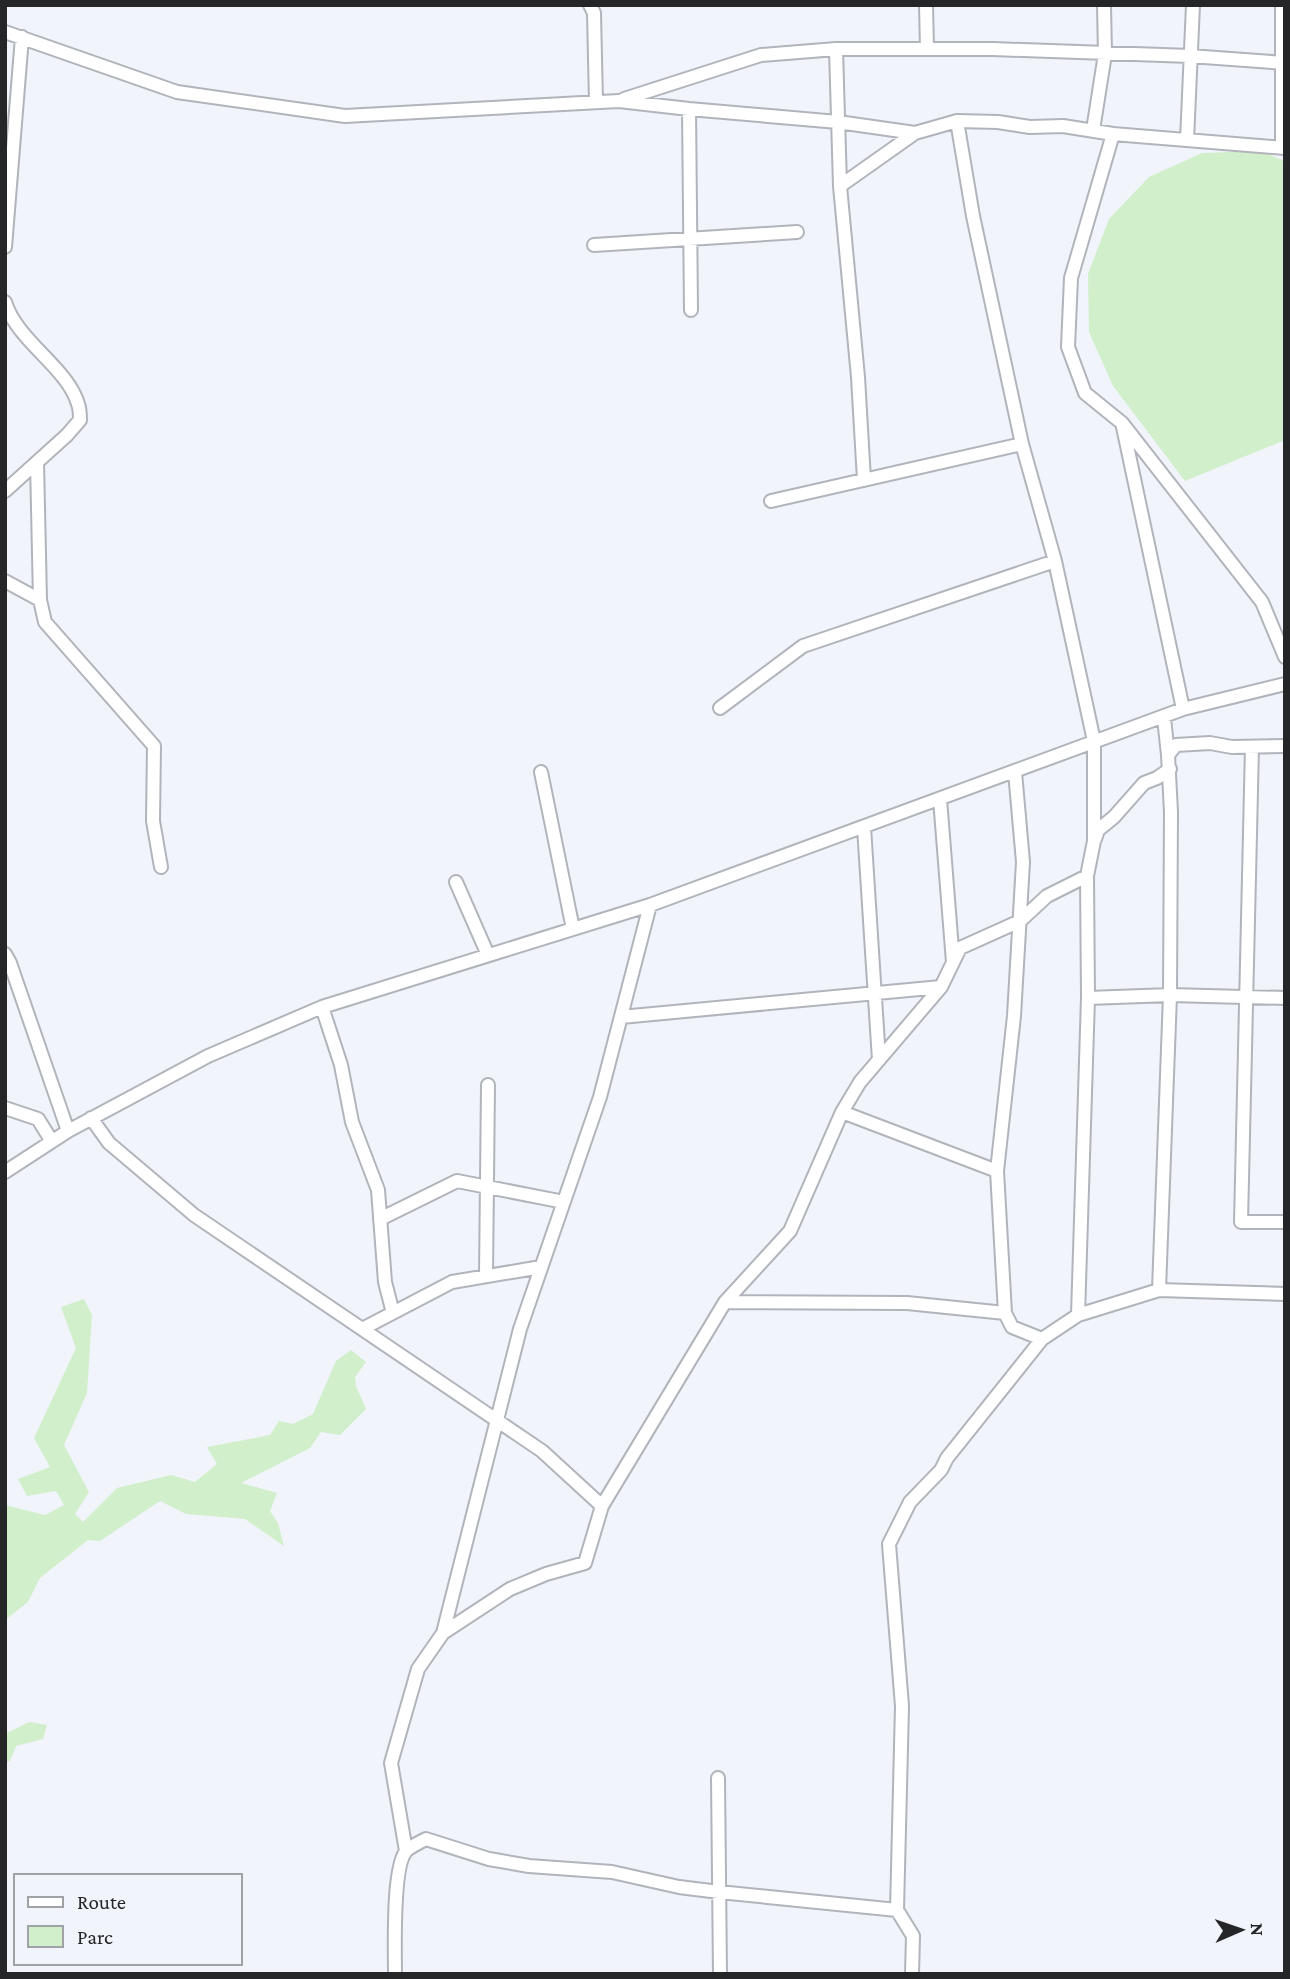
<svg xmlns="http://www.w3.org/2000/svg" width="1290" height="1979" viewBox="0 0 1290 1979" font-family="'Crimson Pro',serif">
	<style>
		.green { fill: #d1efcb }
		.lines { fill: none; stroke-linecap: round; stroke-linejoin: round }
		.minor-casing { stroke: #b1b4bb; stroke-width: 16 }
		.minor { stroke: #fff; stroke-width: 12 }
	</style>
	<rect width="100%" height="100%" fill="#f1f4fb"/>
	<!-- green -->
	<path class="green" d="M1260 151 1285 161V440L1185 481 1113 386 1089 332 1088 274 1109 219 1149 177 1202 153Z
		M84 1299 92 1315 87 1393 64 1445 89 1492 75 1514 83 1522 117 1488 171 1475 195 1482 217 1464 207 1447 270 1435 279 1421 293 1424 313 1414 336 1361 351 1350 366 1362 355 1377 356 1386 366 1409 340 1435 321 1432 310 1448 241 1483 277 1493 270 1511 278 1523 284 1546 245 1519 186 1514 160 1501 100 1541 88 1540 40 1578 28 1602 5 1620V1505L45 1515 64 1505 56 1491 27 1496 18 1479 50 1467 34 1438 76 1348 61 1307Z
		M29 1722 47 1725 43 1739 16 1746 10 1761 5 1762V1734Z"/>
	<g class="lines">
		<defs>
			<path id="minor" d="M590 5 594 13 596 102
				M926 5 927 49
				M5 32 177 92 345 116 619 101 689 109 838 122 915 133 957 121 998 122 1030 127 1063 126 1113 134 1285 148
				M836 49 840 186
				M624 99 761 55 836 49H993L1190 56 1285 63
				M689 109 691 310
				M1093 130 1105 54 1104 5
				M1113 134 1071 278 1068 347 1085 393 1122 423 1262 602 1285 657
				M1187 140 1193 5
				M1282 146V5
				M594 245 797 232
				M5 247 22 37
				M5 302C17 341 68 368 78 404 80 409 80 415 80 420L67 435 5 491
				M1123 427 1183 709
				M37 462 40 600 45 622 154 746 153 821 161 867
				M864 480 858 377 840 186 915 133
				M771 501 1022 444
				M5 581 40 600
				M720 708 803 646 1055 561
				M1164 718 1168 755 1176 745 1210 743 1232 747 1285 746
				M1252 747 1241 1222H1285
				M541 772 573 929
				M1015 772 1023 862 1014 1016 997 1171 1005 1313 1012 1327 1042 1339
				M940 799 953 962
				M864 827 879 1060
				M1095 839 1098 830 1114 817 1144 783 1157 778 1170 769
				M456 882 488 955
				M5 954 10 963 68 1131
				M1088 998 1170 995 1285 998
				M322 1007 341 1065 352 1122 378 1190 385 1282 393 1313
				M621 1017 941 987
				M5 1108 38 1119 51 1140
				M842 1112 997 1171
				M91 1118 109 1143 194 1215 542 1451 602 1506
				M5 1172 68 1131 208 1056 322 1007 650 905 1183 709 1285 684
				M380 1219 457 1181 564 1202
				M486 1276 488 1085
				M1159 1290 1170 995 1171 812 1168 755
				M725 1302 907 1303 1005 1313
				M1078 1315 1159 1290 1285 1294
				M362 1329 452 1282 541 1267
				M443 1633 520 1329 600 1097 650 905
				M718 1778 720 1974
				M406 1851 391 1763 418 1669 443 1633 510 1589 546 1574 585 1563 602 1506 725 1302 790 1231 842 1112 860 1082 941 987 960 948 1020 921 1047 896 1087 876
				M395 1974C395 1951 392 1864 407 1850 412 1846 420 1842 426 1839L489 1859 529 1866 612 1872 679 1887 719 1892 897 1910
				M912 1974 913 1936 897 1910 902 1706 889 1544 910 1502 941 1470 947 1458 1042 1339 1078 1315 1088 998 1087 876 1094 841V741L1055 561 1022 444 973 216 957 121"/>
		</defs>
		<!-- minor casing -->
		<use href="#minor" class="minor-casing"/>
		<!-- minor -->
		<use href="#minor" class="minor"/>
	</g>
	<!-- border -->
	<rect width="1290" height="1979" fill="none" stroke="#252628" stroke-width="14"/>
	<!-- legend -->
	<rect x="14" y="1874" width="228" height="91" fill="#f1f4fb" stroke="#9fa2a7" stroke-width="2"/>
	<rect x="28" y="1897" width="35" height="10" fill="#ffffff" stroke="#9fa2a7" stroke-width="2"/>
	<text x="77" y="1909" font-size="21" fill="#252628">Route</text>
	<rect x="28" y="1926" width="35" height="21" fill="#d1efcb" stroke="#9fa2a7" stroke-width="2"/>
	<text x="77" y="1944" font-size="21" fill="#252628">Parc</text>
	<!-- north arrow -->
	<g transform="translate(1241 1930) rotate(88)" stroke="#f1f4fb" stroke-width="5" paint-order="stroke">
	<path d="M0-5L12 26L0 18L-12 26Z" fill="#252628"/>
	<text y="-10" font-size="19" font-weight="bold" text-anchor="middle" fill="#252628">N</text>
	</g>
</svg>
